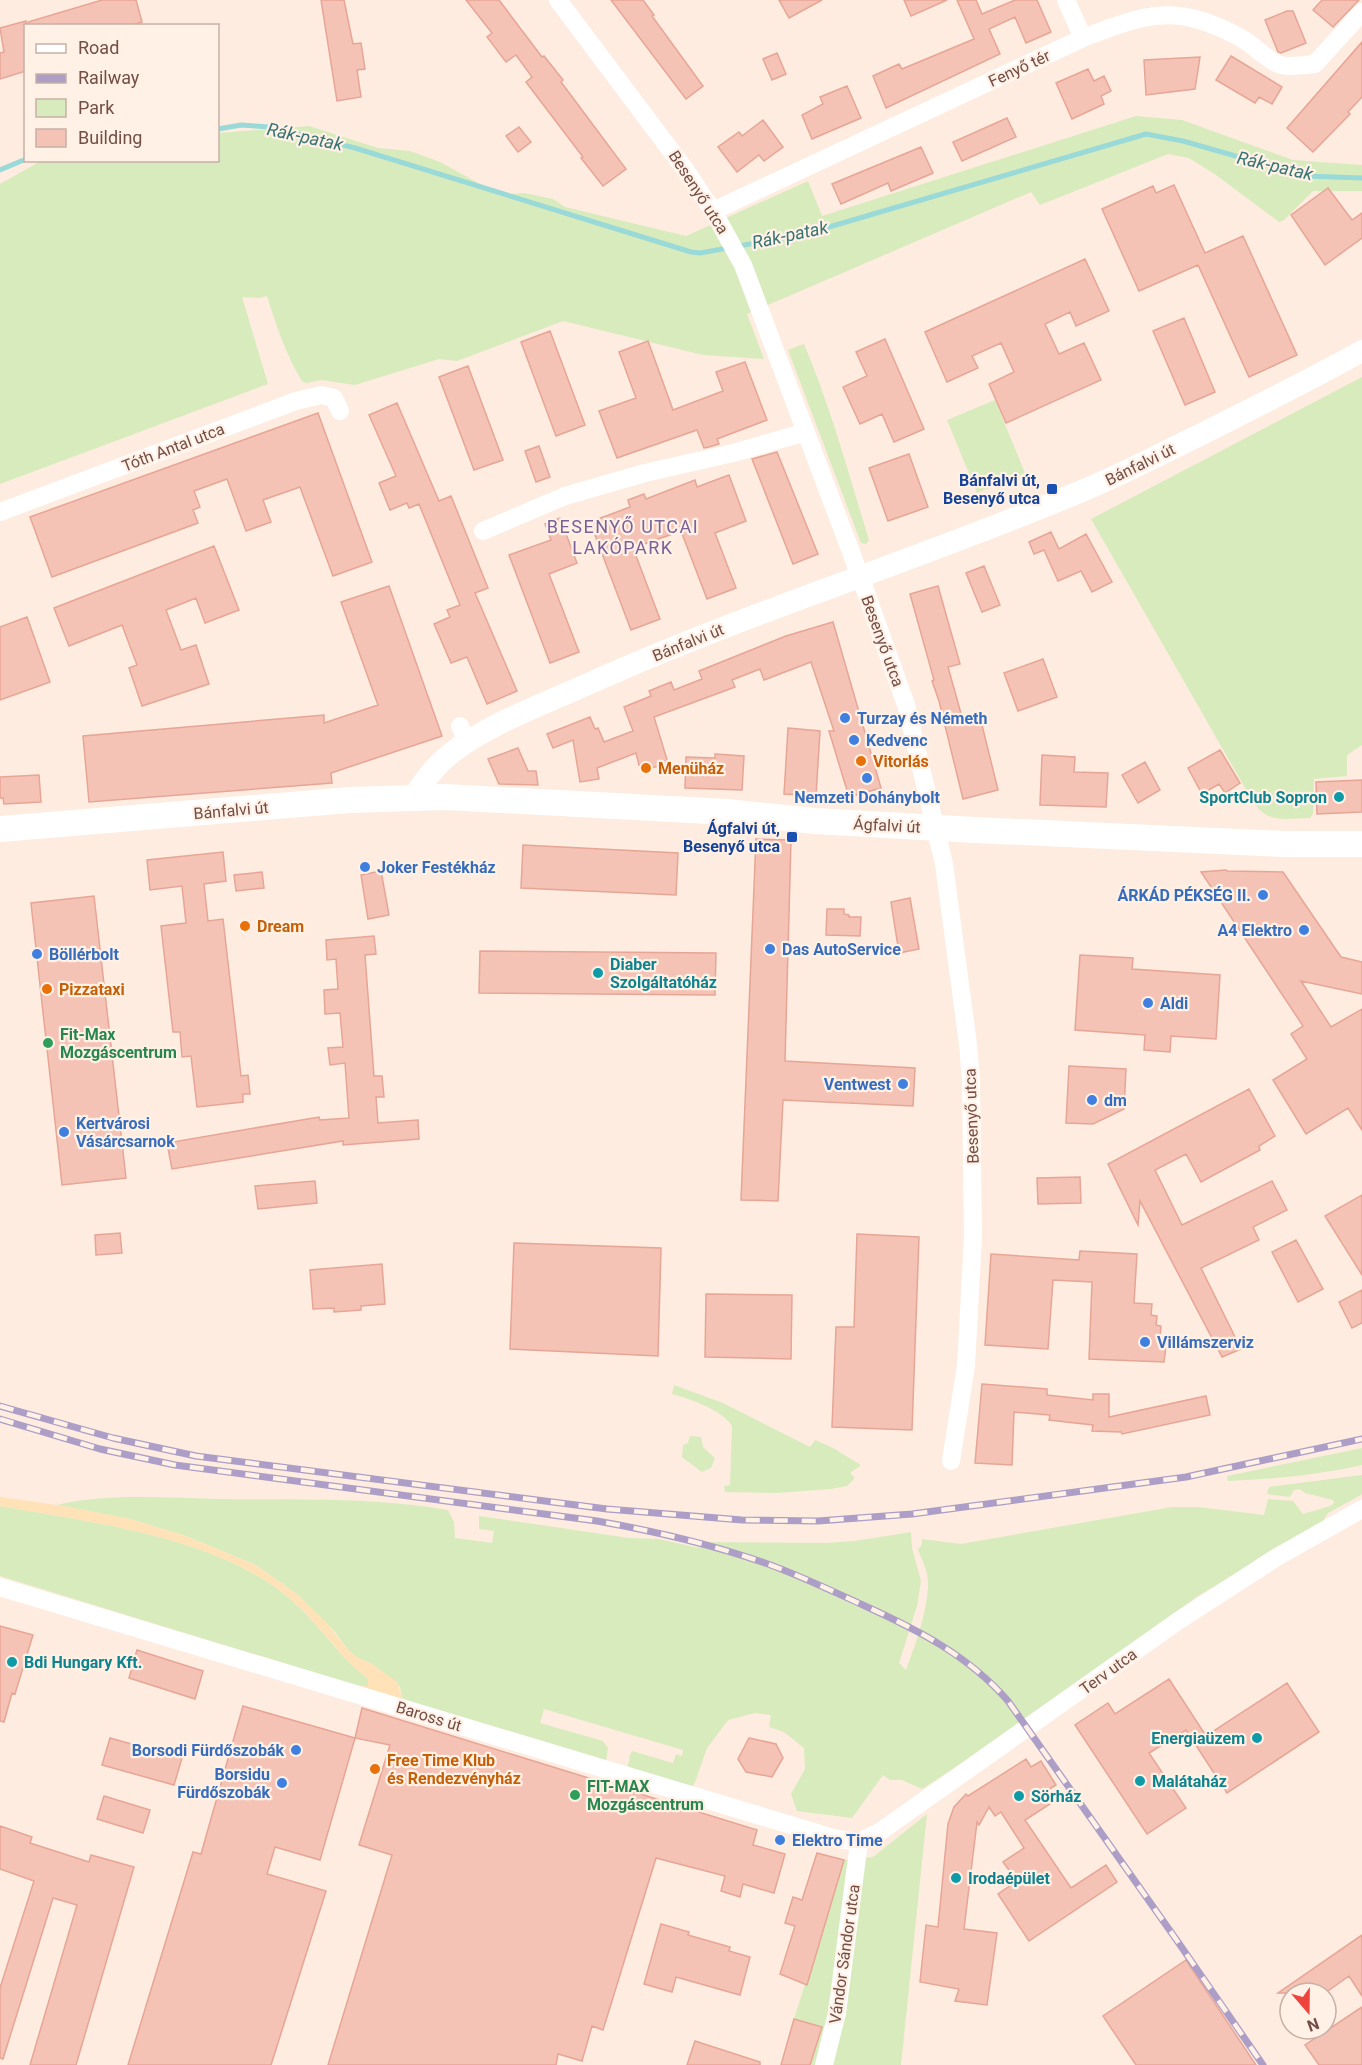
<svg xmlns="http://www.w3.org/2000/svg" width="1362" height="2065" viewBox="0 0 1362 2065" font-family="Roboto,sans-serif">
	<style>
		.green { fill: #d8ebbd }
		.sand { fill: #ffe2b7 }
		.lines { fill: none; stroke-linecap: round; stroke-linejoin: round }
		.stream { stroke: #99d9d8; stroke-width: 5 }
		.building { fill: #f4c3b5; stroke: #e7a595; stroke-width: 1.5 }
		.minor { stroke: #fff; stroke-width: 18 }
		.tertiary { stroke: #fff; stroke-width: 22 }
		.secondary { stroke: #fff; stroke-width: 26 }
		.rail-casing { stroke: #ac9ec6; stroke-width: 7 }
		.rail { stroke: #fff1e6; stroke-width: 4.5; stroke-dasharray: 14; stroke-linecap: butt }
		.transit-dot { fill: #1a4fb4; stroke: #fff1e6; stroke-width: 2 }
		.shop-dot { fill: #3f7fe0; stroke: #fff1e6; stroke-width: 2 }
		.food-dot { fill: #e8710a; stroke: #fff1e6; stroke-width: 2 }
		.culture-dot { fill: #0f9aa8; stroke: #fff1e6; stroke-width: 2 }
		.leisure-dot { fill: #2e9e5b; stroke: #fff1e6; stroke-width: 2 }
		.labels { text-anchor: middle; stroke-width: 4.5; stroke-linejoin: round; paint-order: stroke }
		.street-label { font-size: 16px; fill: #744e46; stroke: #fff1e6 }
		.transit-label { font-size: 16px; font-weight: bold; fill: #164399; stroke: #fff1e6; text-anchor: end }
		.shop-label { font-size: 16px; font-weight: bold; fill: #366cbe; stroke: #fff1e6; text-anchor: start }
		.food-label { font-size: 16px; font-weight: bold; fill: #c56008; stroke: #fff1e6; text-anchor: start }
		.culture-label { font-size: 16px; font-weight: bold; fill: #0d838f; stroke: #fff1e6; text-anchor: start }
		.leisure-label { font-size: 16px; font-weight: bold; fill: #27864d; stroke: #fff1e6; text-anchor: start }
		.water-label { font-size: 18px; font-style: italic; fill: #377473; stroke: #fff1e6 }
		.neighbourhood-label { font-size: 18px; letter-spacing: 1.5px; fill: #7b6198; stroke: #fff1e6 }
	</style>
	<rect width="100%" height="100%" fill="#fdecdf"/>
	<!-- green -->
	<path class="green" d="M1136 116 1182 120 1293 160 1362 165V191H1313L1284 220 1279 222 1216 175 1189 158 1168 154 1040 205 1031 192 747 314 764 359 703 355 563 321 457 361 439 359 355 385 321 380 306 383 302 381C286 355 276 325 267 296L259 298 242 297 268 384 0 484V184L41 161 218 160V133L309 126 378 148 410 151 440 162 500 195 524 193 553 199 565 207 686 236 808 181 822 216Z
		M804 344C831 408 849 475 869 540L866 544 861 543 788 350Z
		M1362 377V745L1347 755V776L1314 779 1313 814 1310 818C1283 818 1268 825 1252 800L1091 519Z
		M995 400 1025 473 977 493 947 420Z
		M674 1385 723 1403 810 1447 815 1440 833 1448 861 1465 850 1473 855 1478 847 1486 831 1489 777 1493 725 1492 724 1486 730 1485 732 1426C722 1410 691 1399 672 1394Z
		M690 1436 701 1437 703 1447 715 1458 711 1468 702 1472 682 1457 683 1445 688 1443Z
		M1362 1448V1465C1318 1475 1273 1479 1228 1481L1227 1476Z
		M1362 1475V1494L1359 1496 1328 1513 1323 1521 1198 1596 1014 1729 922 1789 902 1780H890L883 1775 852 1818 797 1811 791 1794 805 1769 804 1748 784 1732 769 1727 771 1715 755 1713 728 1720 707 1748 694 1785 690 1787 627 1768 630 1758 629 1757 632 1751 673 1763 676 1754 682 1756 683 1750 544 1709 540 1723 603 1741 608 1748 606 1761 413 1704 402 1698 400 1687 372 1664 358 1658 349 1651 335 1632 298 1595 256 1565 186 1536 130 1519 57 1505C108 1493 168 1498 220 1499 296 1500 373 1497 448 1510L454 1522 455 1538 492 1543 494 1531 479 1529V1516L629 1538 659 1539 699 1548 702 1542 824 1543 855 1541 911 1532 912 1548 921 1581 917 1606 899 1663 906 1670C916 1643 928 1611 928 1582 928 1571 922 1560 918 1550L922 1544V1539L961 1544 1172 1507H1198L1264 1515 1268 1499 1293 1501 1303 1514 1330 1506 1334 1503 1333 1500 1305 1493 1300 1489 1294 1490 1290 1497 1267 1494 1269 1487Z
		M0 1506C89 1522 199 1534 275 1587 305 1608 321 1632 345 1658 352 1666 361 1672 369 1680L368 1686H357L0 1576Z
		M927 1814 901 2065H810L821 2027 794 2019 844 1860 873 1857Z"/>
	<!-- sand -->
	<path class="sand" d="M0 1497 57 1505 130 1519 185 1536 256 1565 298 1595 324 1620 349 1651 358 1658 372 1664 397 1682 402 1698 413 1704 357 1686H368V1680C361 1671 352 1666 345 1658 322 1632 304 1607 275 1587 199 1534 89 1522 0 1506Z"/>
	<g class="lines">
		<!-- stream -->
		<path class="stream" d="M218 129 241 125 270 127 355 148 691 252 700 253 805 234 1146 134 1183 141 1306 176 1362 178
			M0 170 26 159"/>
	</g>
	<!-- building -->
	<path class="building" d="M102 0H136L142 22 129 26H28V22Z
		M321 0H344L353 44 361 43 365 69 357 70 361 97 337 101Z
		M466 0H499L542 57 544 56 563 80 561 82 626 169 603 186 581 158 583 157 526 82 532 77 516 55 506 62 487 37 492 33Z
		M611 0H643L654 15 652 16 703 86 686 99Z
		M779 0H822L789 18Z
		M904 0H947L911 16Z
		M957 0H976L982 14 1015 0H1037L1051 32 1026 43 1015 17 989 29 1000 54 886 108 873 76 899 64 902 69 974 39Z
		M1322 0H1359L1333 27 1313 10Z
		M1287 11H1293L1306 43 1281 53 1278 52 1265 20Z
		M26 21V71L0 79V53L4 52 0 28Z
		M1362 42V97L1348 112 1350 114 1313 152 1287 128Z
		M777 53 786 74 772 80 763 59Z
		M1231 56 1282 87 1272 104 1259 97 1255 103 1216 80Z
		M1200 57 1195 89 1146 95 1144 60Z
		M1088 69 1094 81 1104 76 1111 91 1101 96 1104 104 1072 119 1056 83Z
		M847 86 861 118 812 139 802 115 823 104 820 97Z
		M1007 118 1016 137 962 161 953 142Z
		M763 120 783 147 764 161 759 155 737 172 718 147 739 132 742 136Z
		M519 127 531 142 518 152 506 136Z
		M921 147 933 173 891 191 888 183 841 204 832 184Z
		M1174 185 1205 253 1243 236 1297 355 1249 377 1198 265 1139 291 1102 209 1153 186 1156 193Z
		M1328 188 1352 220 1362 213V238L1325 265 1291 215Z
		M1085 259 1109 311 1076 326 1070 312 1045 324 1059 354 1084 343 1101 380 1006 423 989 384 1014 372 1001 343 972 356 978 368 947 382 925 332Z
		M1184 318 1215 392 1185 405 1153 331Z
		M550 331 585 425 556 436 521 342Z
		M885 339 924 429 894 442 882 414 860 424 843 387 867 376 856 352Z
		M648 341 673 410 723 391 716 372 745 362 767 420 717 439 719 444 709 447 704 448 697 430 617 458 599 411 636 398 619 352Z
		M468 366 503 460 474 470 439 377Z
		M397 403 439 501 451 496 488 588 475 593 517 691 487 704 467 657 451 663 434 624 450 617 447 610 460 605 419 504 409 508 407 503 390 510 379 483 396 476 369 415Z
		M318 413 372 562 333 576 300 487 263 500 271 522 246 531 227 479 194 491 200 507 193 510 198 523 52 577 30 517Z
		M539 446 550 477 536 482 525 451Z
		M777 452 818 554 793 564 752 459Z
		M909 454 928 507 888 521 869 468Z
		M729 475 746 521 715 533 736 588 707 599 681 531 633 548 660 619 631 630 590 522 630 507 628 500 644 494 646 499 695 480 697 487Z
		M560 518 577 563 549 574 579 652 550 663 509 555 551 540 545 524Z
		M1051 532 1059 549 1086 534 1112 582 1092 592 1081 571 1058 581 1044 550 1034 554 1029 542Z
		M214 546 239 610 205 623 196 598 166 610 181 650 196 645 209 684 142 706 129 668 137 665 122 625 69 646 54 608Z
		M984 566 1000 605 982 612 966 573Z
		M389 586 442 736 331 773 332 783 89 802 83 736 324 715V723L378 705 341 602Z
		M938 586 960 664 948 667 962 717 979 713 998 790 963 799 939 701 932 681 934 680 910 594Z
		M27 617 50 682 0 700V627Z
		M833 622 881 788 849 797 829 731H834L811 662 764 680 760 669 732 680 735 687 654 717 668 763 645 770 643 764 639 765 636 753 597 768 599 779 580 782 573 740 553 748 547 734 590 717 595 729 598 728 604 742 633 731 624 707 651 696 649 691 671 682 674 690 702 679 699 671 786 636Z
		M1043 659 1057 697 1018 711 1004 673Z
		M788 728 820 731 816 796 784 794Z
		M518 748 528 771H536L538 785 499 784 488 759Z
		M1220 750 1240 783 1225 793 1219 784 1202 794 1188 768Z
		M715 754 744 756 742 790 685 788 686 757 715 758Z
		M1042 755 1075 757 1074 772 1108 773 1106 807 1040 805Z
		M1145 762 1160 790 1138 803 1122 775Z
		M39 775 41 802 4 804 3 798H0V777Z
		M1362 780V812L1317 814 1316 782Z
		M756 839 791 840 785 1061 915 1068 913 1106 783 1100 778 1201 741 1200Z
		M523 845 678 853 676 895 521 888Z
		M223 852 226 881 204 884 208 921 223 919 241 1076 248 1075 250 1094H243V1102L197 1107 191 1056 182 1057 180 1032H173L161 926 186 923 182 886 150 890 147 860Z
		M1226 870 1227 871 1283 872 1341 957 1362 962V994L1301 981 1331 1027 1362 1009V1130L1348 1108 1306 1134 1273 1080 1307 1059 1291 1034 1303 1026 1201 872Z
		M381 871 389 915 368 919 361 875Z
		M262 872 264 888 236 891 234 875Z
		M94 896 126 1178 62 1185 31 903Z
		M910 898 919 949 899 953 891 902Z
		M827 909H844V914L849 915V917H861L860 936 826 935Z
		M374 936 376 954 365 955 374 1076H382L384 1097H376L378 1123 418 1120 419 1139 343 1145V1141L172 1169 167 1143 319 1117 320 1120 349 1118 345 1063 330 1065 328 1048 343 1047 340 1013 325 1014 324 990 338 989 336 959 327 960 326 940Z
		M480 951 716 953 715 995 479 993Z
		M1080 955 1133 958 1132 969 1220 975 1216 1039 1171 1036 1170 1052 1144 1050 1145 1035 1075 1030Z
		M1069 1066 1126 1069 1124 1109 1093 1124 1066 1123Z
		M1249 1089 1275 1136 1259 1146 1260 1150 1201 1182 1186 1154 1155 1170 1182 1225 1272 1181 1287 1210 1253 1227 1259 1240 1201 1268 1241 1349 1222 1357 1140 1201 1138 1225 1108 1164Z
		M1080 1177 1081 1203 1038 1204 1037 1178Z
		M315 1181 317 1203 258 1209 255 1186Z
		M1362 1195V1275L1325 1216Z
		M120 1233 122 1253 96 1255 95 1235Z
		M857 1234 919 1237 912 1430 832 1427 836 1327H854Z
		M1296 1240 1323 1289 1298 1302 1272 1252Z
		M514 1243 661 1248 658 1356 510 1349Z
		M1080 1251 1137 1254 1134 1303 1152 1304 1151 1315 1157 1316 1156 1325 1161 1326 1160 1337 1167 1338 1164 1362 1089 1359 1092 1282 1053 1280 1048 1349 985 1345 991 1254 1079 1260Z
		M382 1264 385 1304 361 1306V1310L334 1312V1308L313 1309 310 1270Z
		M1362 1290V1323L1352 1328 1339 1302Z
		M706 1294 792 1295 791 1359 705 1357Z
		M982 1384 1047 1389V1395L1093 1400V1394H1109V1417L1206 1396 1210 1415 1122 1434 1121 1432 1092 1431 1093 1425 1049 1420 1050 1415 1014 1412 1012 1465 975 1463Z
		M0 1626 33 1635 15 1694 12 1693 4 1722 0 1721Z
		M137 1650 203 1671 195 1699 129 1678Z
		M1169 1679 1206 1736 1287 1683 1319 1732 1227 1793 1186 1730 1149 1753 1186 1808 1147 1834 1075 1725 1108 1703 1115 1714Z
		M243 1706 355 1738 320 1860 275 1847 267 1874 326 1891 271 2065H128L193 1852 201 1854Z
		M362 1708 757 1830 753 1845 785 1854 774 1893 743 1884 740 1897 721 1891 725 1876 656 1858 603 2030 592 2026 582 2061 558 2054 556 2065H328L392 1855 359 1845 390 1745 355 1738Z
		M110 1738 182 1758 174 1785 102 1765Z
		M749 1738 776 1744 783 1758 772 1777 746 1772 738 1759Z
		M1026 1759 1031 1767 1041 1761 1056 1785 1046 1791 1053 1802 1025 1820 1071 1888 1106 1865 1117 1882 1029 1941 998 1894 1017 1881 1003 1862 1024 1848 1001 1812 995 1816 989 1807 979 1825 977 1822 964 1929 997 1933 987 2005 955 2001 959 1989 920 1982 926 1925 938 1927 948 1824 954 1807 966 1794 968 1796Z
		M104 1796 150 1810 143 1833 97 1819Z
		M0 1826 32 1837 30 1843 89 1862 91 1855 134 1867 76 2065H30L77 1905 53 1898 3 2059 0 2058V1988L34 1881 0 1869Z
		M817 1853 844 1860 807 1985 780 1974 795 1926 785 1923 793 1897 802 1900Z
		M661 1924 689 1932 688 1935 730 1947 729 1951 750 1957 740 1995 676 1977 672 1992 644 1984Z
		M1362 1935V1996L1349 1976 1325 1993H1278Z
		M1186 1960 1256 2065H1136L1103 2016Z
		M1362 2007V2065H1319L1305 2045Z
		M794 2019 822 2027 810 2065H781Z
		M695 2041 760 2062V2065H687Z"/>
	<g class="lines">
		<!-- minor -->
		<path class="minor" d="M558 0 684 168 713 211 743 265 860 576 906 705 944 864 968 1044 971 1080 973 1237 966 1366 951 1461
			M1066 0 1083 38
			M713 211 1083 38C1147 13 1177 3 1241 38 1254 45 1264 58 1278 64 1287 68 1305 65 1315 64L1362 12
			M0 512 296 401 321 395 334 398 340 411
			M483 531 565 496 645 473 733 453 806 432
			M460 726 467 742
			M0 1587 837 1839 859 1842
			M859 1842 881 1831 1178 1621 1277 1557 1362 1509
			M824 2065 837 2013 859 1842"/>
		<!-- tertiary -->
		<path class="tertiary" d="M413 798C424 781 434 767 450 754 491 722 549 702 597 680 754 610 918 560 1077 493 1119 476 1160 454 1202 434 1255 407 1310 380 1362 351"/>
		<!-- secondary -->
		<path class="secondary" d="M0 829 350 800 445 797 727 812 815 821 975 830 1284 844H1362"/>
		<defs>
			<path id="rail" d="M0 1406 113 1438 196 1456 607 1509 742 1520 818 1521 912 1514 1186 1477 1362 1439
				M0 1419 100 1449 175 1465 597 1521C654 1531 710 1544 765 1563 799 1575 832 1591 865 1606 918 1630 969 1656 1008 1701L1178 1942 1263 2065"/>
		</defs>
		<!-- rail casing -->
		<use href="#rail" class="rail-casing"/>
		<!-- rail -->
		<use href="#rail" class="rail"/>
	</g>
	<!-- markers -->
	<g class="transit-dot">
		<rect x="1046" y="483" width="12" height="12" rx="3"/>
		<rect x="786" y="831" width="12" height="12" rx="3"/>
	</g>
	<g class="shop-dot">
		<circle cx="845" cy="718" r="6"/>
		<circle cx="854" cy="740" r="6"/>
		<circle cx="867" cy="778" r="6"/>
		<circle cx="365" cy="867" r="6"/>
		<circle cx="1263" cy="895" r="6"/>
		<circle cx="1304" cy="930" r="6"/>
		<circle cx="770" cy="949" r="6"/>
		<circle cx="37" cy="954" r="6"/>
		<circle cx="1148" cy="1003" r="6"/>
		<circle cx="903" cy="1084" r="6"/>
		<circle cx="1092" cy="1100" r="6"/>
		<circle cx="64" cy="1132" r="6"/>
		<circle cx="1145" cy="1342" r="6"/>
		<circle cx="296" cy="1750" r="6"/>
		<circle cx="282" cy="1783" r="6"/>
		<circle cx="780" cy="1840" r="6"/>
	</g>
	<g class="food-dot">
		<circle cx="861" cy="761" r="6"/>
		<circle cx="646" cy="768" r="6"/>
		<circle cx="245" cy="926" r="6"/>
		<circle cx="47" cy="989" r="6"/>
		<circle cx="375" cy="1769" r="6"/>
	</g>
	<g class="culture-dot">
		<circle cx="1339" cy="797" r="6"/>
		<circle cx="598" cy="973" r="6"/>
		<circle cx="12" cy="1662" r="6"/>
		<circle cx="1257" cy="1738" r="6"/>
		<circle cx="1140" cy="1781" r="6"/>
		<circle cx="1019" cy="1796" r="6"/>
		<circle cx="956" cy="1878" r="6"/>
	</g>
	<g class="leisure-dot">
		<circle cx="48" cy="1043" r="6"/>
		<circle cx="575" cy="1795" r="6"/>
	</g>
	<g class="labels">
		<!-- street labels -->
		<g class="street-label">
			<text transform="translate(1019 68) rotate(-25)" y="6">Fenyő tér</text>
			<text transform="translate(699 192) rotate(57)" y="6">Besenyő utca</text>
			<text transform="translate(173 447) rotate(-21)" y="6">Tóth Antal utca</text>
			<text transform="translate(1140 464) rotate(-26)" y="6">Bánfalvi út</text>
			<text transform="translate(883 641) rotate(70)" y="6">Besenyő utca</text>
			<text transform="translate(688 642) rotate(-22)" y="6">Bánfalvi út</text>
			<text transform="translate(231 810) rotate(-5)" y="6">Bánfalvi út</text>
			<text transform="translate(887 825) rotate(3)" y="6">Ágfalvi út</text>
			<text transform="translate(971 1116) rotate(-92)" y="6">Besenyő utca</text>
			<text transform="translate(1108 1671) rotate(-36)" y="6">Terv utca</text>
			<text transform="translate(429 1716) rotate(17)" y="6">Baross út</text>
			<text transform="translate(844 1954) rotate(-82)" y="6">Vándor Sándor utca</text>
		</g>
		<!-- transit labels -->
		<g class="transit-label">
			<text x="1040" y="486">Bánfalvi út,<tspan x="1040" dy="18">Besenyő utca</tspan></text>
			<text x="780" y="834">Ágfalvi út,<tspan x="780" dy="18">Besenyő utca</tspan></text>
		</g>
		<!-- shop labels -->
		<g class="shop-label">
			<text x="857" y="724">Turzay és Németh</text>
			<text x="866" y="746">Kedvenc</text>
			<text x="867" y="803" text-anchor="middle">Nemzeti Dohánybolt</text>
			<text x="377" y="873">Joker Festékház</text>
			<text x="1251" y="901" text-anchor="end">ÁRKÁD PÉKSÉG II.</text>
			<text x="1292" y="936" text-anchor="end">A4 Elektro</text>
			<text x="782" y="955">Das AutoService</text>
			<text x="49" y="960">Böllérbolt</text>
			<text x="1160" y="1009">Aldi</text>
			<text x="891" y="1090" text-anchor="end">Ventwest</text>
			<text x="1104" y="1106">dm</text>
			<text x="76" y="1129">Kertvárosi<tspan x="76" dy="18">Vásárcsarnok</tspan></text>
			<text x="1157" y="1348">Villámszerviz</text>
			<text x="284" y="1756" text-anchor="end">Borsodi Fürdőszobák</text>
			<text x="270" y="1780" text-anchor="end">Borsidu<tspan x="270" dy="18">Fürdőszobák</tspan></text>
			<text x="792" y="1846">Elektro Time</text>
		</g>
		<!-- food labels -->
		<g class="food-label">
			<text x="873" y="767">Vitorlás</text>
			<text x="658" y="774">Menüház</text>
			<text x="257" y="932">Dream</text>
			<text x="59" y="995">Pizzataxi</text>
			<text x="387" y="1766">Free Time Klub<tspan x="387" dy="18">és Rendezvényház</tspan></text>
		</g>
		<!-- culture labels -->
		<g class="culture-label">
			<text x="1327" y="803" text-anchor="end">SportClub Sopron</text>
			<text x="610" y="970">Diaber<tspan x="610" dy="18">Szolgáltatóház</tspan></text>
			<text x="24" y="1668">Bdi Hungary Kft.</text>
			<text x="1245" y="1744" text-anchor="end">Energiaüzem</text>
			<text x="1152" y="1787">Malátaház</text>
			<text x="1031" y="1802">Sörház</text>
			<text x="968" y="1884">Irodaépület</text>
		</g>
		<!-- leisure labels -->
		<g class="leisure-label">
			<text x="60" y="1040">Fit-Max<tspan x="60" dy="18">Mozgáscentrum</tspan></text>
			<text x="587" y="1792">FIT-MAX<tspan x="587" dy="18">Mozgáscentrum</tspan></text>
		</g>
		<!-- water labels -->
		<g class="water-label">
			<text transform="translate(305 137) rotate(12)" y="6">Rák-patak</text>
			<text transform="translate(1275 166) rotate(13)" y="6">Rák-patak</text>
			<text transform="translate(790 235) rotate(-12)" y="6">Rák-patak</text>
		</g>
		<!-- neighbourhood labels -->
		<g class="neighbourhood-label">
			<text x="623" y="533">BESENYŐ UTCAI<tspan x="623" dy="21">LAKÓPARK</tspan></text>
		</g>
	</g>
	<!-- legend -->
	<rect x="24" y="24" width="195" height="138" fill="#fff1e6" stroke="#c7b0a6" stroke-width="1.5"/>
	<rect x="36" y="44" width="30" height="9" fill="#ffffff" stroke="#c7b0a6" stroke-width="1.5"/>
	<text x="78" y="54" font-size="18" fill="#744e46">Road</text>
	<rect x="36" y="74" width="30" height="9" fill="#ac9ec6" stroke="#c7b0a6" stroke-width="1.5"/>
	<text x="78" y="84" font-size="18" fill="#744e46">Railway</text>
	<rect x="36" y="99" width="30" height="18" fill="#d8ebbd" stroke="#c7b0a6" stroke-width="1.5"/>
	<text x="78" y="114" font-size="18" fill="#744e46">Park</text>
	<rect x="36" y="129" width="30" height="18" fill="#f4c3b5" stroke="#c7b0a6" stroke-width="1.5"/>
	<text x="78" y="144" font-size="18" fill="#744e46">Building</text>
	<!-- north arrow -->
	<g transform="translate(1308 2011) rotate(160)"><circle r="28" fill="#fff1e6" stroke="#c7b0a6" stroke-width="1.5"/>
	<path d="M0-4.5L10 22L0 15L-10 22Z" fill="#ee443d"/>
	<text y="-9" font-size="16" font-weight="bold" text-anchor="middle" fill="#744e46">N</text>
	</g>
</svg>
